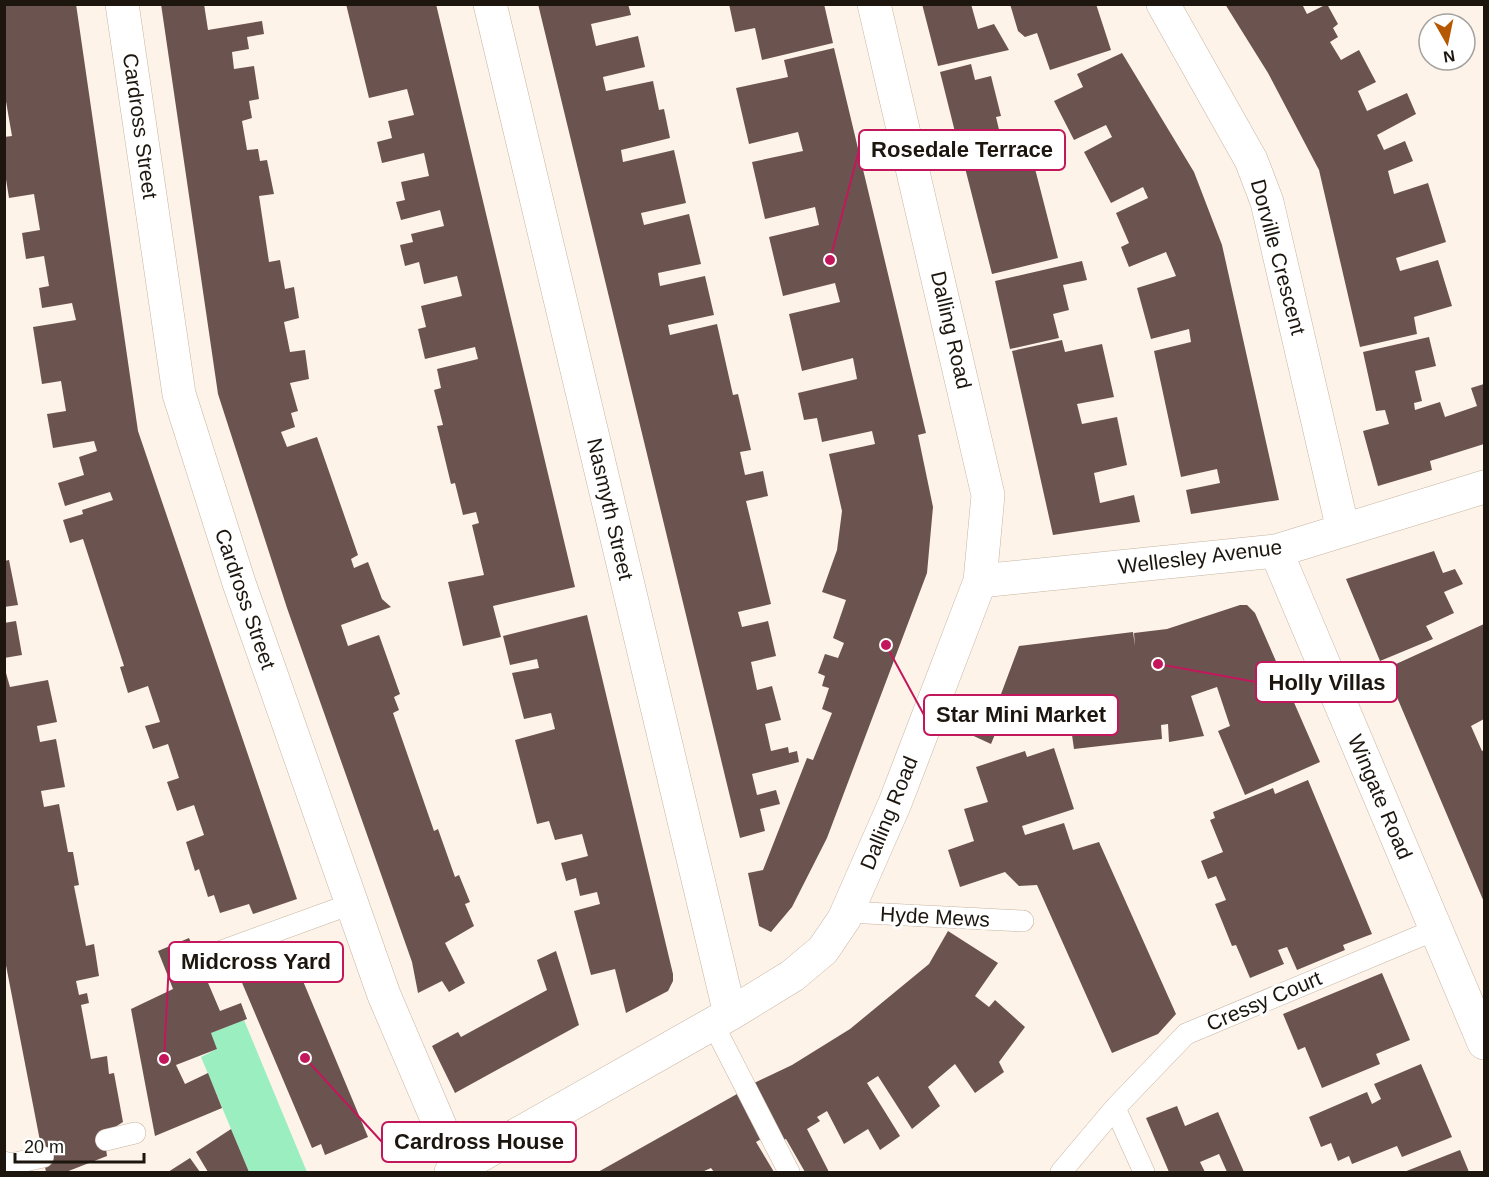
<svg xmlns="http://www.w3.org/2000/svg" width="1489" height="1177" viewBox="0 0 1489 1177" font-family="Arial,sans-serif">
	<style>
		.green { fill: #9beec0 }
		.building { fill: #6b544f }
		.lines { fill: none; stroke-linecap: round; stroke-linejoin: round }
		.service-casing { stroke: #c5b4a2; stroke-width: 22 }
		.minor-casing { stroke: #c5b4a2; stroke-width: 34 }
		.service { stroke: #fff; stroke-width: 21 }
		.minor { stroke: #fff; stroke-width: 33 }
		.labels { text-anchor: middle; stroke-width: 6; stroke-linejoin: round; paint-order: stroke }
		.street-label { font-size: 21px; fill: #1c160f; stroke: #fff }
		.leader { fill: none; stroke: #c2185b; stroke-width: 2 }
		.callout-dot { fill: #c2185b; stroke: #fff; stroke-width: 2 }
		.callout { fill: #fff; stroke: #c2185b; stroke-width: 2 }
		.callout-label { font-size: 22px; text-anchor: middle; font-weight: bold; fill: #1c160f }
	</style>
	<rect width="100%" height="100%" fill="#fef3e8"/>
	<!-- green -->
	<path class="green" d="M244 1020 307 1172H249L201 1057 217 1049 211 1033Z"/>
	<!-- building -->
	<path class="building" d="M4 4H76L138 431 297 899 253 914 249 904 220 913 214 895 208 897 199 869 195 871 186 842 204 835 194 805 177 811 167 782 179 778 168 744 153 749 145 726 160 722 148 686 128 693 120 667 124 666 83 539 70 543 63 520 83 514 82 510 113 500 110 492 65 506 58 483 84 475 79 457 97 451 94 441 53 448 47 414 66 411 61 381 42 384 33 327 76 320 72 303 42 308 39 288 49 286 44 256 26 259 22 233 40 230 34 194 9 198 4 167V137L12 136 4 90Z
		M161 4H204L208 30 262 21 264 34 247 37 249 49 232 52 234 69 254 66 259 99 249 101 252 118 242 121 247 150 258 149 260 161 267 160 274 194 259 196 269 262 280 260 285 289 294 287 299 318 284 322 290 352 305 350 309 379 290 383 298 411 291 413 295 427 281 432 287 447 317 437 358 555 351 559 354 568 368 562 382 599 391 607 341 625 348 646 379 635 400 694 394 697 399 710 393 713 434 831 438 829 455 877 459 875 470 902 465 904 474 926 445 943 465 983 449 992 442 981 418 993 412 962 287 608 218 394Z
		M346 4H436L575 587 493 606 501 637 463 646 448 582 484 575 472 525 479 523 476 512 463 515 455 483 451 484 437 426 443 425 434 390 441 388 437 369 478 359 475 347 425 359 418 329 426 327 421 306 462 296 457 276 424 284 419 262 405 266 400 245 413 242 411 234 444 226 440 210 401 220 396 202 405 200 401 182 429 176 424 153 382 163 377 142 392 138 388 121 414 115 407 89 369 98Z
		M538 4H628L631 15 591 24 596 46 638 36 645 67 603 77 606 91 653 81 659 110 664 109 670 138 621 150 623 162 674 150 686 203 641 213 644 225 689 214 701 264 658 273 660 286 705 276 714 315 668 325 670 335 717 324 733 395 738 394 751 450 740 452 745 475 763 471 768 496 746 501 771 604 738 612 742 627 768 621 776 656 751 662 757 690 772 686 781 720 765 724 771 751 788 747 789 753 797 751 799 762 752 774 757 795 776 790 780 804 760 809 765 831 740 838Z
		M729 4H824L833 43 762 60 755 28 735 32Z
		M922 4H971L978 29 994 24 1009 50 938 66Z
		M1010 4H1096L1111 50 1050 70 1037 33 1025 37 1018 31Z
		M1225 4H1302L1307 14 1327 4 1338 24 1333 28 1338 37 1330 42 1341 60 1359 50 1376 82 1358 91 1367 111 1407 93 1416 114 1377 135 1384 150 1405 141 1413 161 1388 171 1394 194 1428 183 1446 242 1396 258 1400 271 1438 260 1452 306 1414 317 1417 334 1360 347 1319 170 1268 73Z
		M834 48 926 433 918 435 933 507 927 573 827 838 792 907 771 932 759 926 748 873 763 870 807 758 813 760 832 713 822 709 829 688 822 686 825 676 818 673 825 654 838 658 844 643 833 638 846 600 822 592 837 550 842 511 829 454 875 444 872 431 822 442 817 418 804 420 798 393 857 379 853 358 802 371 789 314 840 302 835 283 783 296 769 237 819 225 815 207 765 219 752 162 803 151 798 132 749 144 736 88 788 77 784 60Z
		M1122 53 1194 172 1222 245 1279 500 1191 514 1186 490 1220 483 1217 469 1181 477 1154 351 1191 342 1189 329 1151 339 1137 288 1176 276 1166 252 1129 267 1121 247 1129 243 1116 213 1148 198 1143 187 1111 203 1084 152 1112 137 1106 125 1074 140 1054 101 1083 87 1077 74Z
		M971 64 975 80 991 76 1001 116 996 117 1001 138 959 148 940 72Z
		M1037 132 1043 155 1032 157 1058 258 992 274 961 152Z
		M1082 261 1087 280 1063 285 1069 310 1053 314 1059 338 1010 349 995 281Z
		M1429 337 1436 366 1415 371 1422 401 1414 403 1415 410 1440 402 1445 417 1477 406 1471 388 1484 384V444L1430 461 1432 470 1378 486 1363 431 1389 424 1385 410 1376 411 1363 352Z
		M1062 340 1065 352 1102 344 1114 397 1077 404 1082 424 1117 417 1127 465 1094 473 1100 503 1134 495 1140 522 1053 535 1012 351Z
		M1434 551 1443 573 1455 569 1463 584 1444 592 1454 613 1426 626 1433 639 1380 661 1346 579Z
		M9 560 18 605 4 607V561Z
		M1240 605H1247L1255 613 1320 762 1245 795 1218 731 1230 726 1217 687 1191 696 1204 736 1169 742 1168 724 1161 725 1162 739 1074 749 1071 728 1081 726 1077 698 1047 702 1049 715 1001 722 998 702 1019 646 1133 632 1135 646 1134 633 1167 629Z
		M587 615 673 974V981L668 991 626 1013 615 969 591 975 574 911 600 904 597 892 580 896 576 878 566 881 561 863 588 856 582 834 555 840 549 821 537 824 515 740 555 729 551 713 524 719 512 673 539 668 537 659 510 665 503 636Z
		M16 621 22 655 4 658V623Z
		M1484 624V719L1471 726 1482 751 1484 750V902L1385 669Z
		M4 666 10 687 48 680 57 722 37 726 40 742 56 739 65 787 41 791 44 807 59 804 68 852H73L79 885 74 886 86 946 94 944 99 976 76 981 79 995 87 993 89 1003 81 1005 91 1059 107 1056 109 1074 114 1073 123 1122 104 1134 107 1156 66 1172H46L4 955Z
		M972 715 998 727 991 744 965 732Z
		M1054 748 1074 809 1022 826 1025 835 1064 823 1073 850 1099 842 1176 1014 1158 1034 1112 1053 1037 885 1019 886 1005 872 960 887 948 850 974 841 964 809 988 802 976 767 1025 751 1027 757Z
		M1308 780 1372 934 1343 945 1345 950 1297 970 1287 947 1278 950 1284 964 1250 978 1236 945 1232 946 1215 904 1226 900 1216 876 1208 879 1201 861 1223 852 1210 820 1215 818 1213 812 1273 788 1275 794Z
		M948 931 998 963 975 996 989 1007 995 1000 1025 1027 999 1062 1004 1072 975 1093 955 1064 928 1087 940 1106 912 1129 878 1076 867 1083 900 1136 880 1150 868 1129 844 1144 827 1111 817 1117 820 1121 807 1129 829 1172H805L786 1139 780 1141 752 1084 792 1065 850 1029 929 964Z
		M189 938 220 1011 241 1003 247 1019 211 1033 217 1049 176 1065 185 1084 208 1073 222 1108 155 1136 131 1009 173 989 158 951Z
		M556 951 579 1025 455 1093 432 1046 458 1032 461 1037 547 990 537 960Z
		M268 966 273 979 298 969 368 1137 325 1155 321 1144 312 1148 240 978Z
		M1382 973 1410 1040 1376 1054 1380 1064 1322 1088 1305 1047 1298 1050 1283 1014Z
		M1421 1064 1452 1137 1402 1157 1397 1146 1352 1164 1349 1156 1338 1161 1331 1143 1321 1147 1309 1117 1367 1092 1372 1104 1381 1099 1374 1084Z
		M737 1094 763 1138 756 1142 774 1172H714L711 1168 702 1172H598Z
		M1177 1106 1185 1126 1218 1112 1244 1172H1227L1219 1154 1200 1162 1205 1172H1169L1146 1118Z
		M231 1129 249 1172H208L196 1152Z
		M1460 1150 1469 1172H1404Z
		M190 1158 200 1172H168Z"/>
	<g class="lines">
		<defs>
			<path id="service" d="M847 912 1023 921
				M216 953 351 904
				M713 1024 789 1172
				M106 1140 135 1133
				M4 1162 11 1164 43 1157
				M1061 1172 1115 1108
				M1144 1172 1115 1108 1186 1034 1437 929"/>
			<path id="minor" d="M122 4 179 394 239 583 384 995 458 1168
				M490 4 730 1014
				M1163 4 1251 160 1267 202 1343 530
				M1276 551 1484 1043
				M980 581 1276 551 1484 487
				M451 1172 730 1014 792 976 823 950 844 919 895 803 980 581 988 495 874 4"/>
		</defs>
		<!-- service casing -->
		<use href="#service" class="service-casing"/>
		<!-- minor casing -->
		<use href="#minor" class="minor-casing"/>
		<!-- service -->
		<use href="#service" class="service"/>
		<!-- minor -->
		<use href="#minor" class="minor"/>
	</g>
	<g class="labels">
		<!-- street labels -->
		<g class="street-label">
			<text transform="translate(140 126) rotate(82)" y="7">Cardross Street</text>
			<text transform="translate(1278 257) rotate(75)" y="7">Dorville Crescent</text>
			<text transform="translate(951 330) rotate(77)" y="7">Dalling Road</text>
			<text transform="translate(610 509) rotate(77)" y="7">Nasmyth Street</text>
			<text transform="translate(1200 557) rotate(-7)" y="7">Wellesley Avenue</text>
			<text transform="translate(245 599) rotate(71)" y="7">Cardross Street</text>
			<text transform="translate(1380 797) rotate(67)" y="7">Wingate Road</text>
			<text transform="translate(889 813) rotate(-68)" y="7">Dalling Road</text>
			<text transform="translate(935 917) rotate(3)" y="7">Hyde Mews</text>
			<text transform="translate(1264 1001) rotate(-23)" y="7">Cressy Court</text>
		</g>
	</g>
	<!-- callouts -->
	<path class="leader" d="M830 260L859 150M1158 664L1256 682M886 645L924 715M164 1059L169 962M305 1058L382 1142"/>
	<g class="callout-dot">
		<circle cx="830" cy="260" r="6"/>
		<circle cx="1158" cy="664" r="6"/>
		<circle cx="886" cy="645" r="6"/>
		<circle cx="164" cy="1059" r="6"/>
		<circle cx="305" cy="1058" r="6"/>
	</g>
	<g class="callout">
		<rect x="859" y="130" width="206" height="40" rx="6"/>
		<rect x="1256" y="662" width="141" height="40" rx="6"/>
		<rect x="924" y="695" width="194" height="40" rx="6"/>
		<rect x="169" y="942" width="174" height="40" rx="6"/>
		<rect x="382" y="1122" width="194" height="40" rx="6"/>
	</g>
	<g class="callout-label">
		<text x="962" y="157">Rosedale Terrace</text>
		<text x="1327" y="690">Holly Villas</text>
		<text x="1021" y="722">Star Mini Market</text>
		<text x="256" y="969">Midcross Yard</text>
		<text x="479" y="1149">Cardross House</text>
	</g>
	<!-- border -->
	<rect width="1489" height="1177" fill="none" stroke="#1c160f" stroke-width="12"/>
	<!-- north arrow -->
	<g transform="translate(1447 42) rotate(171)"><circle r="28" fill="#ffffff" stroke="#a4a29f" stroke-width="1.5"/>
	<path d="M0-4.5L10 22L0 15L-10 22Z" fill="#b55801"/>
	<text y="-9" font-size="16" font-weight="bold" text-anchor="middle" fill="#1c160f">N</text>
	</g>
	<!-- scale -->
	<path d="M15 1153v9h129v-9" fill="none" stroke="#1c160f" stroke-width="3"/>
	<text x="24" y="1153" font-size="18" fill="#1c160f" stroke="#ffffff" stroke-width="4.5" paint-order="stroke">20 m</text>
</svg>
